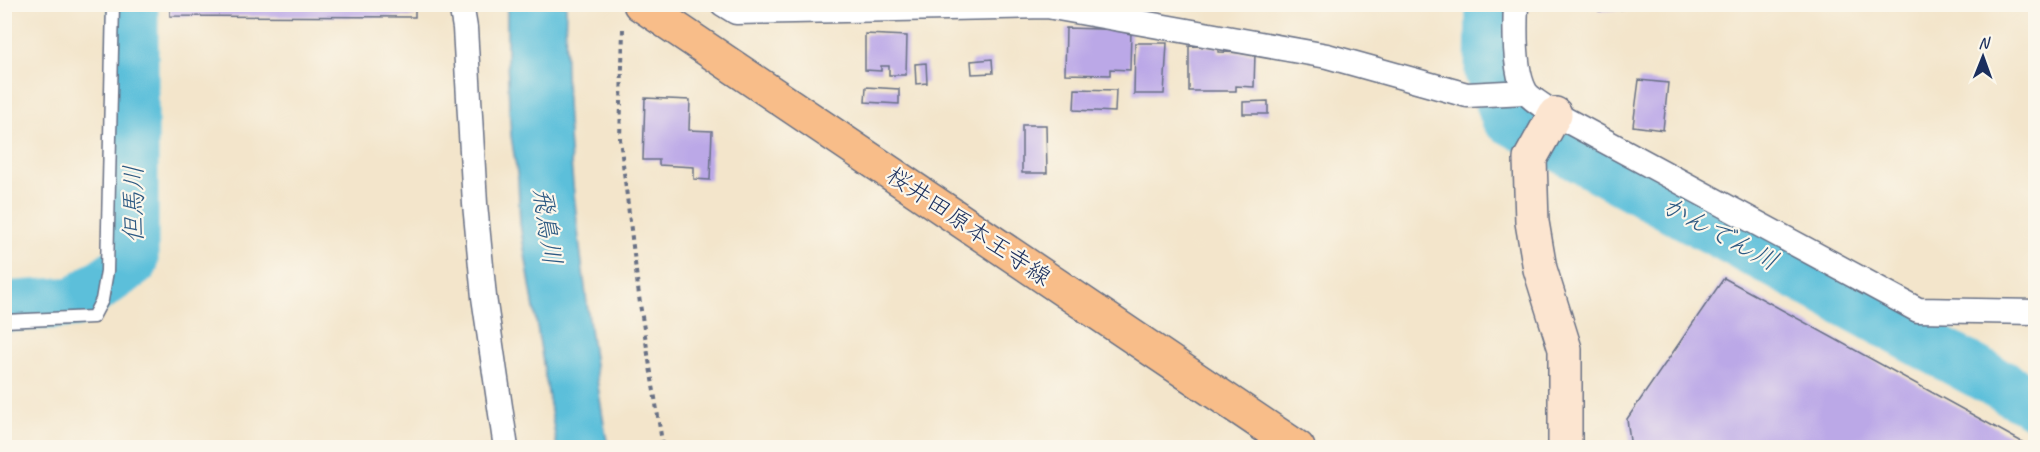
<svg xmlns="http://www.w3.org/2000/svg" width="2040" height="452" viewBox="0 0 2040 452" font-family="Caveat,'Klee One',sans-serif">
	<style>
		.water { fill: #5cbfda; stroke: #3c779c; stroke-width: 1.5 }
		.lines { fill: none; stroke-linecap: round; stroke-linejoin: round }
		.river { stroke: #5cbfda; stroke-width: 51 }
		.building { fill: #bba8e7 }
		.lane-casing { stroke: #676f84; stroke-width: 15 }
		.street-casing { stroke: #676f84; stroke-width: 27 }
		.secondary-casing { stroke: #676f84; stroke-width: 36 }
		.primary-casing { stroke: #676f84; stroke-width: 36 }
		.path { stroke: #676f84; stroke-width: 4; stroke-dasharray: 4.5 4.5; stroke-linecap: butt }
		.lane { stroke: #fff; stroke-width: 12 }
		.street { stroke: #fff; stroke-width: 24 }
		.secondary { stroke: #fce5d0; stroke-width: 33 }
		.primary { stroke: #f8bd89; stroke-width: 33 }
		.labels { text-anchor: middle; stroke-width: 4.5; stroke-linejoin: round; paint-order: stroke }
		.street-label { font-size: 24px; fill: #1b2f5e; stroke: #fbf7ec }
		.water-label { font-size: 26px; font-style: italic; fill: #2e5a83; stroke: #fbf7ec }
	</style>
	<rect width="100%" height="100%" fill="#fbf7ec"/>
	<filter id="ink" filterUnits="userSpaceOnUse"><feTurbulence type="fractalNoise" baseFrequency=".0167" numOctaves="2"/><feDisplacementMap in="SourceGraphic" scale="12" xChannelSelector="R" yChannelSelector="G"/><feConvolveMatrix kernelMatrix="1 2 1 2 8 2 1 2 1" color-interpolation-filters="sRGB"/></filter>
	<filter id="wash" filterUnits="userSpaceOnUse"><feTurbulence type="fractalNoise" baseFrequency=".008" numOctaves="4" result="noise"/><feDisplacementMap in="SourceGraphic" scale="24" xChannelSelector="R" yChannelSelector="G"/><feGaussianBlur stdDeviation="1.35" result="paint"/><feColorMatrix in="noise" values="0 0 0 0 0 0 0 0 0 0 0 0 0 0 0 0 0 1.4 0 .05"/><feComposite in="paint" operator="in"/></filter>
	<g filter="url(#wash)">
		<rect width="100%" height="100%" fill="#f3e5cb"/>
		<!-- water -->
		<path class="water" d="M507 5H566C563 104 573 196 586 295 592 346 599 397 608 447H557L520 224 518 179 511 136 509 104 507 58Z"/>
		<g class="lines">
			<!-- river -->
			<path class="river" d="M1491 4 1490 73 1506 117 2036 404
				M4 307 76 302 133 262V4"/>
		</g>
		<g id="blocks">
			<!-- building -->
			<path class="building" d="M170 4H415V17L170 16Z
				M1598 4H1627V9L1599 11Z
				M1066 28 1131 30 1130 70 1110 69V75L1065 74Z
				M865 34 907 36 906 75H889V66H881V71L865 70Z
				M1135 43H1167L1164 94H1134Z
				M1189 46 1218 47V52L1255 53 1254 87 1236 86V91H1189Z
				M992 59 993 73 972 74 971 61Z
				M926 63 927 83 916 84 915 64Z
				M1639 80 1668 83 1663 130 1633 126Z
				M866 87 899 89V104L865 102Z
				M1075 89 1116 90 1115 112 1074 110Z
				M645 98 690 100 689 130 712 131 710 180 694 179V167L659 165V160H643Z
				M1268 101V114H1243V102Z
				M1022 125H1046L1047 173H1022Z
				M1724 278 2033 448H1631L1627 419Z"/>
		</g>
	</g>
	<g filter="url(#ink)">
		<use href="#blocks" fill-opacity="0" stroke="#676f84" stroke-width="1.5"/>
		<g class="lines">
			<defs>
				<path id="lane" d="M4 321 93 317 102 300 107 271 113 4"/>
				<path id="street" d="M461 4 465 28 475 204 484 297 506 448
					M723 4 736 12 1047 6 1327 56 1467 95 1525 92
					M1516 4C1515 26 1514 71 1525 91 1529 98 1548 109 1555 114L1918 310 2036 312"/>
				<path id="secondary" d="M1555 114 1530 159 1532 222 1540 269 1565 349V448"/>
				<path id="primary" d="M640 4 1298 448"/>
			</defs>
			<!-- lane casing -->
			<use href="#lane" class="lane-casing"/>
			<!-- street casing -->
			<use href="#street" class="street-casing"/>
			<!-- secondary casing -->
			<use href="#secondary" class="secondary-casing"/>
			<!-- primary casing -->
			<use href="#primary" class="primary-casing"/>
			<!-- path -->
			<path class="path" d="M623 29 620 139 640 304 663 448"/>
			<!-- lane -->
			<use href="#lane" class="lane"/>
			<!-- street -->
			<use href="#street" class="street"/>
			<!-- secondary -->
			<use href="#secondary" class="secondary"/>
			<!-- primary -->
			<use href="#primary" class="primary"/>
		</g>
	</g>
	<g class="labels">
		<!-- street labels -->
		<g class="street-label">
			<text transform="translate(969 226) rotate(34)" y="8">桜井田原本王寺線</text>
		</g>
		<!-- water labels -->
		<g class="water-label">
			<text transform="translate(133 204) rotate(-90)" y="9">但馬川</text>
			<text transform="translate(548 226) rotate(82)" y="9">飛鳥川</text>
			<text transform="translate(1720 233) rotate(28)" y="9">かんでん川</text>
		</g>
	</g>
	<!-- margin -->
	<rect width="2040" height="452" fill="none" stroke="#fbf7ec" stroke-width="24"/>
	<!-- north arrow -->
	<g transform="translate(1983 57) rotate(1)" stroke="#fbf7ec" stroke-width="4.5" paint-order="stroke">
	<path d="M0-4.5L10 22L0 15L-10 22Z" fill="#1b2f5e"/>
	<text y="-9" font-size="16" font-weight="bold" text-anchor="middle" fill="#1b2f5e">N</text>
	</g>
</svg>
